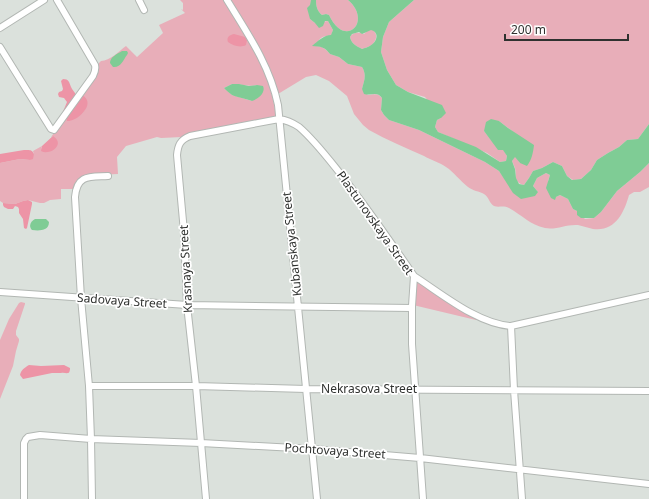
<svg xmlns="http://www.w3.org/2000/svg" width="649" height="499" viewBox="0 0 649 499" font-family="'Noto Sans',sans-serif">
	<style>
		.green { fill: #e8aeb9; fill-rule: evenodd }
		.forest { fill: #ed94a6 }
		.water { fill: #7fcc95; fill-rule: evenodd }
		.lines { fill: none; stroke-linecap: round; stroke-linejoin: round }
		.minor-casing { stroke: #b2b7b3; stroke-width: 8 }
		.minor { stroke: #fff; stroke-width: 6 }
		.labels { text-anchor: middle; stroke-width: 3.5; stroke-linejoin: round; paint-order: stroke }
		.street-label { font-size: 12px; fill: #2f312f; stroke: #fff }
	</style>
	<rect width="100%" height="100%" fill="#dbe1dc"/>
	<!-- green -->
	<path class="green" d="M180 0H225C247 37 271 73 276 116L182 137 161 138 157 137 126 146 117 157 118 174 93 175 75 189H61V199L50 200 44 203H40L28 200 23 201 15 204 3 203 0 201V163L20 159 30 160 34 154 33 151 42 146 41 149 53 136 51 137 66 117C78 117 84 116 87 104L82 95 99 63 101 61C110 61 119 51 126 46L137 57 163 33 159 25 185 13 181 9 183 10V3ZM232 84C242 84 247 87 257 85L252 101 232 95 224 88Z
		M231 0H311L310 19 315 23 328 21 333 30 331 36C323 35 318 39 316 46 322 46 326 49 330 54L339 57 348 64 362 67C367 75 364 81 362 89L368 95C375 94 378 93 382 98L381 110 384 115 389 120 419 130 485 162 499 171 506 181 538 192 533 186 537 178 546 173 550 175 548 181 556 197 560 195 568 199 573 209 577 211 585 219 594 218 601 212 617 191 640 172 649 163V187L640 192H634L629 195C624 213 615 232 593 229 588 228 583 226 578 225 566 224 557 230 545 228 530 225 522 215 509 208 503 205 499 208 494 206 489 203 489 197 484 194 479 191 473 191 468 187 460 181 454 172 446 167 439 162 431 160 424 156 406 148 387 140 369 130L363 125 354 114 347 96 329 81 316 75 306 77 278 94 266 62 257 44Z
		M316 0H348C373 21 345 50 329 15L326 14 322 15C317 11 316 6 316 0Z
		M414 0H649V124L638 139 627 140 619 147 608 153 597 160 591 170 581 179 573 180 567 176 562 166 553 162 542 168 533 171 529 178 524 185C513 182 517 176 515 168 514 166 513 163 512 161L515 156 520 163V137L499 121 484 131 491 140 503 149 507 156 506 161 500 162 487 153 438 132 435 127 437 120 441 118 425 97 408 92 396 85 387 70 381 52 383 37 389 22Z
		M371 29C380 33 376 44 368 47 366 48 364 48 362 49 356 46 351 43 350 37 353 32 358 32 364 34L367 31Z
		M416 281 478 318 476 320 413 305Z
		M21 302 25 303V304L16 331V335L19 339V341L16 351 13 366 0 399V340L9 319 19 303Z"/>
	<!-- forest -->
	<path class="forest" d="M234 34 245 37 247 40 246 45C241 48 233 46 228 42 226 37 230 35 234 34Z
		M63 79C69 79 69 82 71 87 72 90 75 92 76 95L62 114 67 102 64 98 59 97 58 94 59 92 62 91 63 89 61 81Z
		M82 95C97 103 78 122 67 121L66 117Z
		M53 136C66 144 50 156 41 151L42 146Z
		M24 150C29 150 32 149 34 154L33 159 30 160 20 159 0 163V154Z
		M28 200 32 202V204L27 228 26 229 24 228 23 219 19 213V209L18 207 15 206 13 209H8L4 207 3 205V203L15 204 23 201Z
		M29 365 41 366 64 365 70 368C70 376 66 372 61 373 58 373 56 373 52 373L23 379 20 375C21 370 24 368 29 365Z"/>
	<!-- water -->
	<path class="water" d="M311 0H316C316 6 317 11 322 15L326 14 329 15C345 50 373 21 348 0H414L389 22 383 37 381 52 387 70 396 85 408 92 442 105 446 113 441 118 437 120 435 127 438 132 476 147 500 162 506 161 507 156 503 150H498L484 131 486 122 491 119 499 121 508 128 534 145C533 153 532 159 527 166L520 163 515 157 512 161 515 169 516 178 519 184 524 185 529 178 533 171 542 168 553 162 562 166 567 176 572 180 581 179 591 170 597 160 608 153 619 147 627 140 638 139 649 124V163L640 172 617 191 601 212 594 218H581L577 215V211L573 209 568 199 560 195 556 197 555 200 551 198 546 188 550 175 546 173 537 178 533 186 538 192 535 196 521 199 513 193 499 171 485 162 419 130 389 120 384 115 381 110 382 98C377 91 372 96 364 94L362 89C364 81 367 75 362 67L348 64 339 57 330 54C324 46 321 47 312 46 318 41 324 35 331 35L333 30 328 21H325L323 26 319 28 315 23 310 19 307 8 310 5ZM371 30C381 33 376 44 368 47 368 47 362 49 362 49 356 46 351 43 350 37L352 34 359 32 362 34Z
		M122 51H127L128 53 127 55C123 60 121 68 113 67L110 63C110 57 117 54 122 51Z
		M232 84H239L249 86 257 85 263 86C266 93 258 99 252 101 247 99 236 97 232 95 229 93 226 90 224 88Z
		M35 219H46L49 222C49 231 39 231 32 230 28 226 31 221 35 219Z"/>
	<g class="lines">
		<defs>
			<path id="minor" d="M139 0 144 10
				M227 0C248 34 270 66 278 105L317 499
				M0 28 44 0
				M0 47 51 129 54 130 93 76C95 72 96 69 95 65L57 0
				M414 276C442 294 478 324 511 326L649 295
				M0 292 187 305 412 308
				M511 326 514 390 522 499
				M89 386H196L306 389 649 391
				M24 499V443L26 439 28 437 40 435 91 439 201 443 313 449 420 458 649 484
				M92 499 91 439 89 386 81 298 75 197C77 174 90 177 108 176
				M206 499 196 386 187 305 184 232 177 155C178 145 180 140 190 136L279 119C287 120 293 123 299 127 314 140 327 157 339 172 366 206 390 241 414 276L412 306V344L423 499"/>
		</defs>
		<!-- minor casing -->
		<use href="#minor" class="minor-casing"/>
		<!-- minor -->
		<use href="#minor" class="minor"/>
	</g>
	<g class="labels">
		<!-- street labels -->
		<g class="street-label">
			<text transform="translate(375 223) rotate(55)" y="4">Plastunovskaya Street</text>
			<text transform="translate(292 244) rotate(-96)" y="4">Kubanskaya Street</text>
			<text transform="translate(186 269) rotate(-93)" y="4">Krasnaya Street</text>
			<text transform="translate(122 301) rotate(4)" y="4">Sadovaya Street</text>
			<text x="369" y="393">Nekrasova Street</text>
			<text transform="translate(335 451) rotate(4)" y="4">Pochtovaya Street</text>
		</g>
	</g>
	<!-- scale -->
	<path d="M505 34v6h123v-6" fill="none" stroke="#2f312f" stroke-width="2"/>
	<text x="511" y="34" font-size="12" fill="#2f312f" stroke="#ffffff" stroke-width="3" paint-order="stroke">200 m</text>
</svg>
